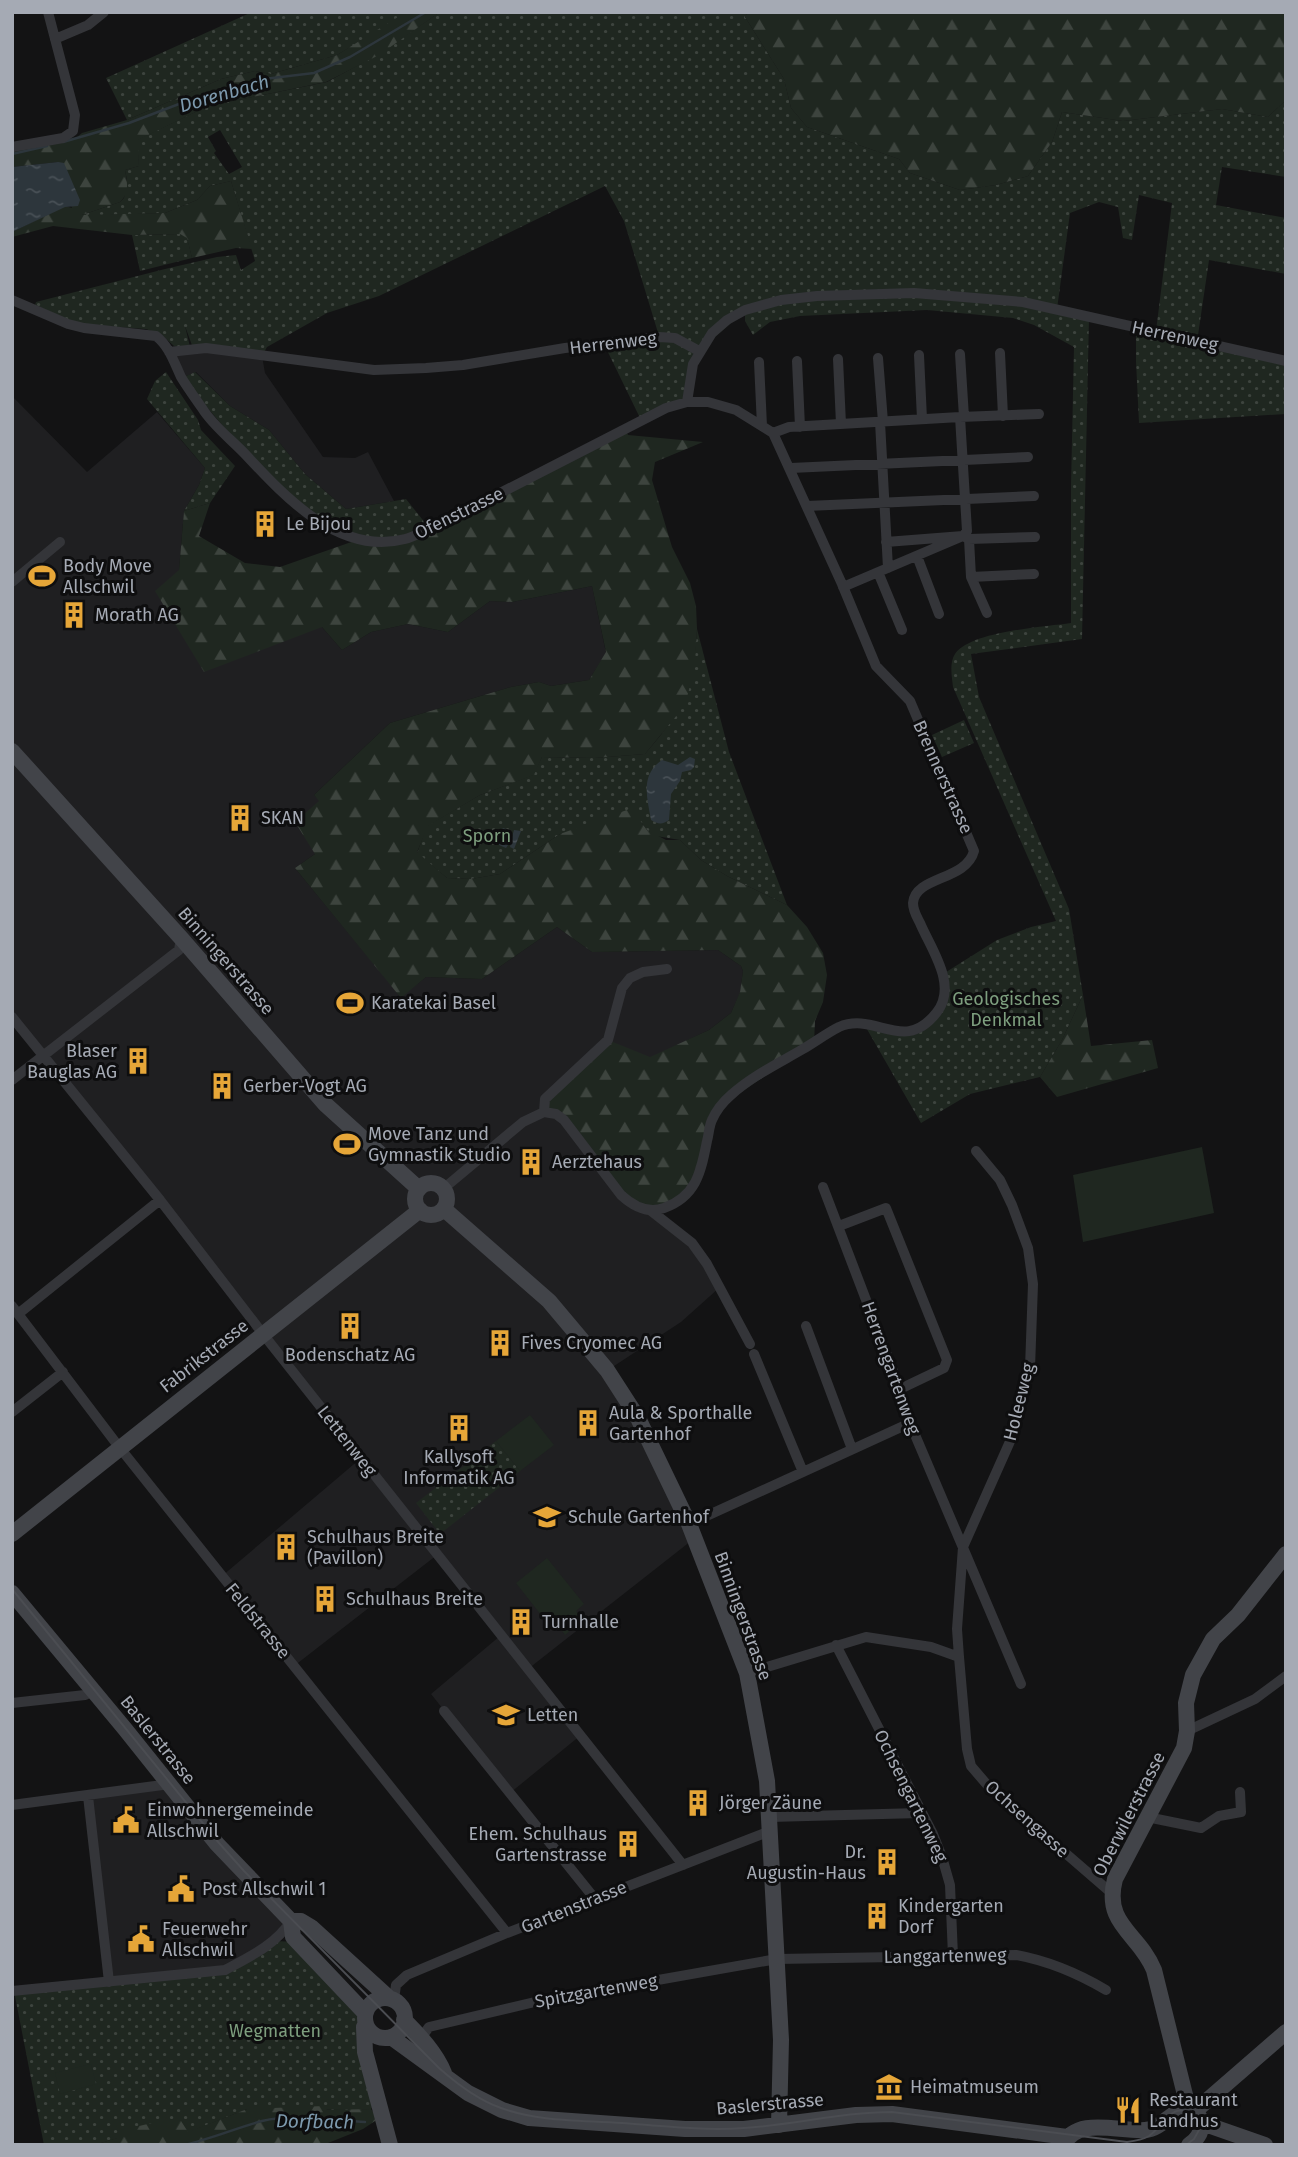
<svg xmlns="http://www.w3.org/2000/svg" width="1298" height="2157" viewBox="0 0 1298 2157" font-family="'Fira Sans',sans-serif">
	<style>
		.built { fill: #1f1f21 }
		.green { fill: url(#green-dots); fill-rule: evenodd }
		.forest { fill: url(#forest-firs) }
		.pitch { fill: #1f2720 }
		.water { fill: url(#water-ripples) }
		.lines { fill: none; stroke-linecap: round; stroke-linejoin: round }
		.stream { stroke: #2d363c; stroke-width: 2.5 }
		.street { stroke: #343539; stroke-width: 10 }
		.secondary { stroke: #424449; stroke-width: 16 }
		.tram { stroke: #4b4d52; stroke-width: 2 }
		.labels { text-anchor: middle; stroke-width: 6; stroke-linejoin: round; paint-order: stroke }
		.street-label { font-size: 18px; fill: #a5aab4; stroke: #0e0e0f }
		.poi-label { font-size: 18px; fill: #a5aab4; stroke: #0e0e0f; text-anchor: start }
		.park-label { font-size: 18px; fill: #7d9e7e; stroke: #0e0e0f }
		.water-label { font-size: 19px; font-style: italic; fill: #7d99ad; stroke: #0e0e0f }
	</style>
	<defs>
		<pattern id="green-dots" width="8" height="8" patternUnits="userSpaceOnUse" patternTransform="scale(1.75)"><rect width="8" height="8" fill="#1f2720"/><path d="M2 2h.1M6 6h.1" fill="none" stroke="#3d443e" stroke-width="1.8" stroke-linecap="round"/></pattern>
		<pattern id="forest-firs" width="22" height="20" patternUnits="userSpaceOnUse" patternTransform="scale(1.75)"><rect width="22" height="20" fill="#1f2720"/><path d="M5 1l3.5 6h-7zM16 11l3.5 6h-7z" fill="#3d443e"/></pattern>
		<pattern id="water-ripples" width="26" height="14" patternUnits="userSpaceOnUse" patternTransform="scale(1.75)"><rect width="26" height="14" fill="#2d363c"/><path d="M2 4q2-2 4 0t4 0M15 11q2-2 4 0t4 0" fill="none" stroke="#485056"/></pattern>
	</defs>
	<rect width="100%" height="100%" fill="#131314"/>
	<!-- built -->
	<path class="built" d="M193 348 262 356 265 373 323 457 355 458 368 452 394 501 346 509 305 474 269 430 230 406 196 372 182 378 169 352Z
		M12 396 87 472 157 412 205 468 199 485 184 511 179 570 322 627 342 650 371 632 408 624 448 632 490 601 512 602 592 586 606 653 589 680 551 686 539 682 511 687 390 723 314 795 320 801 315 854 295 868 401 997 426 977 482 979 557 927 592 952 718 950 741 966 743 971 740 993 731 1013 709 1030 650 1058 564 1120 692 1243 719 1288 681 1322 608 1370 691 1541 528 1669 581 1735 510 1793 431 1694 500 1636 437 1555 294 1666 222 1576 360 1459 12 1017Z
		M167 1784 291 1922 225 1970 109 1982 88 1796Z"/>
	<!-- green -->
	<path class="green" d="M252 12 407 13 337 55 271 74 255 71 221 79 127 120 106 78Z
		M440 12H748L745 17 784 79 791 108 807 127 899 159 910 173 960 190 996 185 1028 176 1052 142 1062 112 1123 121 1222 109 1268 117 1286 100V177L1222 167 1216 205 1286 218V274L1209 260 1197 342 1286 362V414L1139 423 1136 361V329L1156 331 1172 203 1139 195 1132 240 1123 238 1118 207 1099 202 1070 213 1057 309 1089 318 1082 639 971 654 979 697 1069 909 1083 995 1062 1040 1040 1077 970 1094 921 1123 864 1024 914 1031 939 1010 943 974 997 940 1031 927 1056 921 953 687C952 677 949 663 955 654 971 631 1044 627 1071 623V486L1074 347 1034 325 1013 318 927 310 800 316 770 322 753 335 745 321V311L699 351 687 402 641 420 604 344 659 336 624 221 605 186 379 296 327 313 267 347 262 356 193 348 185 326 190 347 174 346 163 336 146 329 88 325 69 320 35 305 36 302 165 269 217 257 236 255 241 270 255 261 231 181 210 186 197 200 165 213 79 216 120 202 124 198 127 180 125 170 139 166 137 140 208 106 327 82 379 54ZM220 130 242 167 229 174 214 153 216 151 208 137Z
		M180 234 187 237 192 258 140 271 132 235Z
		M166 372 198 420 201 430 235 466 210 503 184 511 199 485 205 468 147 399 155 381Z
		M195 372 230 406 269 430 305 474 346 509 406 499 430 529 371 542 317 521 270 481 182 378Z
		M697 629 729 752 787 905 727 876 701 860 680 840 656 836 647 830 641 822 560 834 500 874 471 879 447 878 417 853 427 826 480 795 533 775 542 757 594 758 645 754C685 708 693 690 697 629Z
		M964 720 974 743 942 757 932 735Z
		M496 1441 520 1471 440 1534 416 1503Z
		M275 1941 297 1942 365 2013 378 2099 371 2109 352 2110 247 2109 187 2133 118 2138 94 2145H44L14 1991 225 1970Z"/>
	<!-- forest -->
	<path class="forest" d="M406 12H440L379 55 326 82 208 106 138 140 139 166 125 170C127 181 130 193 120 202L82 215 165 213 197 200 210 186 231 181 252 249 236 248 192 258 187 238 180 234 132 235 53 226 12 237V232L65 206 72 208 58 162 12 167V151L76 138 82 133 127 120 221 79 255 71 271 74 337 55Z
		M748 12H1286V100L1268 117 1222 109 1123 121 1062 112 1052 142 1028 176 996 185 960 190 910 173 899 159 807 127 791 108 784 79 745 17Z
		M625 429 628 435 703 442 655 462 652 480 672 547 690 583 696 606 697 629 695 662 688 694 677 715 645 754 594 758 542 757 534 775 480 795 428 826 417 852 447 878 471 879 500 874 560 834 638 806 641 822 647 830 666 840H680L701 860 727 876 787 905 807 927 823 953 827 975 823 1002 815 1021 814 1043 722 1105 694 1186 659 1210 632 1205 564 1120 544 1112 545 1099 608 1040 650 1057 709 1030 731 1013 740 992 743 971 741 966 718 950 592 952 557 927 482 979 426 977 401 998 295 868 315 854 295 822 319 801 314 795 390 723 511 687 539 682 551 686 589 680 606 652 592 586 512 602 490 601 448 632 408 624 371 632 342 650 322 627 204 672 155 591 179 570 184 511 210 503 199 536 245 563 280 567 357 540H404Z
		M1083 995 1091 1046 1152 1040 1158 1068 1057 1097 1040 1077 1062 1040Z
		M324 2106 327 2110 371 2109 378 2119 363 2129 323 2145H94L117 2138 122 2130 152 2123 181 2121 188 2132 247 2109Z"/>
	<!-- pitch -->
	<path class="pitch" d="M1202 1147 1214 1213 1083 1242 1073 1175Z
		M530 1415 554 1445 520 1471 496 1441Z
		M547 1558 584 1604 576 1611 583 1620 565 1635 558 1625 552 1629 516 1583Z
		M91 2064 96 2084 60 2094 55 2073Z"/>
	<!-- water -->
	<path class="water" d="M58 162 64 163 80 200 78 206 65 207 12 232V167Z
		M690 757 695 759 694 767 691 770 682 772 680 781 671 794 669 820C662 825 658 824 651 820 647 797 640 775 662 760L678 765Z
		M503 828 509 830V834L512 837 514 830 521 831 514 849 510 847 512 839 506 848 499 845 497 838Z"/>
	<g class="lines">
		<!-- stream -->
		<path class="stream" d="M63 142 129 123 179 104 264 79 314 73 350 57 426 12
			M12 154 47 146
			M184 2145C211 2139 236 2128 262 2121 294 2113 332 2120 365 2122"/>
		<!-- street -->
		<path class="street" d="M55 39 88 25 104 12
			M12 147 63 138 73 131 75 115 48 12
			M12 300 68 324 84 328 156 336C169 346 174 362 181 377 187 387 195 398 202 408 213 426 232 440 246 455 286 498 340 556 405 539 413 537 422 532 430 529L666 408 687 402H708L736 410 773 433 842 584 876 666 910 701 974 851C966 881 915 876 913 903 913 911 917 917 920 923 931 949 958 985 937 1012 904 1055 876 1011 839 1027 827 1033 815 1042 803 1049 779 1063 752 1076 731 1095 724 1101 716 1111 712 1120 709 1126 709 1134 707 1141 701 1171 697 1196 664 1208 648 1214 633 1206 621 1195L564 1120 556 1114 544 1112 523 1122 443 1189
			M169 352 206 348 374 370 426 368 463 365 565 348 659 337 675 338 699 351
			M1000 353 1003 416
			M960 354 964 417
			M919 355 922 419
			M878 358 883 422
			M838 359 841 424
			M797 361 800 427
			M759 362 762 426
			M687 402 693 364 712 333 727 320 745 310 781 300 817 296 914 293 1023 302 1286 361
			M960 417 1039 414
			M880 422 888 568
			M773 433 789 427 960 417 967 531 963 536 843 587
			M791 468 1028 457
			M807 506 1034 496
			M969 539 971 577 1034 574
			M886 542 963 536 969 539 1035 537
			M917 556 939 614
			M878 572 902 630
			M971 577 987 613
			M12 582 60 542
			M12 1017 160 1200 263 1334 683 1865
			M12 1080 179 950 181 938
			M544 1112 545 1099 608 1040 622 988 630 978 643 972 667 969
			M823 1187 900 1389 910 1423 1021 1684
			M650 1210 692 1243 707 1264 750 1344
			M839 1226 886 1208 947 1360 944 1368 900 1389
			M12 1306 116 1443 507 1933
			M18 1314 160 1200
			M806 1326 852 1449
			M754 1354 803 1472
			M12 1412 63 1372
			M689 1524 910 1423
			M836 1645 933 1834 942 1857 950 1885 953 1956
			M959 1657 957 1629 963 1547 1012 1437 1030 1368 1033 1284 1028 1248 1012 1205 1000 1180 976 1151
			M747 1673 866 1637 931 1647 959 1657 967 1749 971 1766 989 1787 1108 1890 1112 1891
			M12 1703 85 1695 91 1692 88 1687
			M444 1711 595 1899
			M1187 1731 1255 1699 1286 1676
			M88 1796 109 1982
			M12 1805 170 1784
			M770 1817 920 1813
			M1147 1817 1201 1828 1219 1816 1241 1812 1240 1792
			M12 1991 225 1970C251 1956 275 1945 291 1921
			M394 2000 396 1985 407 1975 507 1933 770 1831
			M421 2038 429 2027 539 2001 777 1959 1016 1955C1049 1961 1077 1973 1106 1990"/>
		<!-- secondary -->
		<path class="secondary" d="M12 751 181 938 325 1104 419 1189
			M415 1199a16 16 0 1 1 32 0a16 16 0 1 1-32 0Z
			M444 1209 549 1301 607 1370 638 1418 689 1524 747 1673 767 1781 781 2040 779 2125
			M12 1534 420 1210
			M12 1593 125 1729 217 1844 291 1921H301L311 1927 389 1998
			M291 1921 293 1937 365 2013
			M365 2018a20 20 0 1 1 40 0a20 20 0 1 1-40 0Z
			M404 2020C419 2035 436 2053 444 2073
			M366 2024 364 2027 365 2052 390 2145
			M391 2037 468 2093 502 2110 529 2118 685 2129H744L856 2115 892 2114 1067 2137
			M1188 2107 1154 1970C1139 1933 1103 1925 1115 1879L1184 1748 1187 1731 1186 1703 1193 1675 1213 1639 1238 1615 1286 1554
			M1195 2111 1286 2032
			M1202 2123 1265 2145
			M1063 2145C1077 2116 1118 2132 1145 2130 1162 2129 1171 2111 1188 2107 1206 2115 1205 2135 1189 2145"/>
		<!-- tram -->
		<path class="tram" d="M12 1589 219 1843 244 1871 439 2068C457 2084 478 2100 501 2108 539 2122 583 2120 622 2123 662 2126 704 2131 744 2128 794 2125 842 2112 892 2112L1127 2142C1135 2141 1142 2140 1149 2136 1164 2126 1172 2098 1195 2117L1199 2130 1194 2139 1186 2145"/>
	</g>
	<!-- icons -->
	<defs>
		<symbol id="building-bare" viewBox="-9 -9 18 18"><path d="M-4-6H4V6H1V3H-1V6H-4ZM-2.5-4.3h1.7v1.8h-1.7ZM.8-4.3h1.7v1.8H.8ZM-2.5-1h1.7V.8h-1.7ZM.8-1h1.7V.8H.8Z" fill="#e6a638" stroke="#0e0e0f" stroke-width="2.5" paint-order="stroke"/></symbol>
		<symbol id="stadium-bare" viewBox="-9 -9 18 18"><path d="M0-5a6.5 5 0 1 0 0 10a6.5 5 0 1 0 0-10ZM-3.5-1.8h7v3.6h-7Z" fill="#e6a638" stroke="#0e0e0f" stroke-width="2.5" paint-order="stroke"/></symbol>
		<symbol id="school-bare" viewBox="-9 -9 18 18"><path d="M0-5L7-2L0 1L-7-2ZM-4 1L0 2.5L4 1V4Q0 6-4 4Z" fill="#e6a638" stroke="#0e0e0f" stroke-width="2.5" paint-order="stroke"/></symbol>
		<symbol id="civic-bare" viewBox="-9 -9 18 18"><path d="M-.6-6.5H3V-4.5H.6V-3L4-1V1h2V6H-6V1h2V-1L-.6-3ZM-1.2 2.5V6h2.4V2.5Z" fill="#e6a638" stroke="#0e0e0f" stroke-width="2.5" paint-order="stroke"/></symbol>
		<symbol id="museum-bare" viewBox="-9 -9 18 18"><path d="M0-6L6-3V-2H-6V-3ZM-5-1h2V3h-2ZM-1-1h2V3h-2ZM3-1h2V3H3ZM-6 4H6V6H-6Z" fill="#e6a638" stroke="#0e0e0f" stroke-width="2.5" paint-order="stroke"/></symbol>
		<symbol id="restaurant-bare" viewBox="-9 -9 18 18"><path d="M-5-6h1v4h1v-4h1v4h1v-4h1v5L-1.5 .5V6h-2V.5L-5-1ZM5-6V6H3V1.5H1.5Q1.5-4 5-6Z" fill="#e6a638" stroke="#0e0e0f" stroke-width="2.5" paint-order="stroke"/></symbol>
	</defs>
	<g fill-rule="evenodd">
		<use href="#building-bare" x="246" y="505" width="38" height="38"/>
		<use href="#stadium-bare" x="23" y="557" width="38" height="38"/>
		<use href="#building-bare" x="55" y="596" width="38" height="38"/>
		<use href="#building-bare" x="221" y="799" width="38" height="38"/>
		<use href="#stadium-bare" x="331" y="984" width="38" height="38"/>
		<use href="#building-bare" x="119" y="1042" width="38" height="38"/>
		<use href="#building-bare" x="203" y="1067" width="38" height="38"/>
		<use href="#stadium-bare" x="328" y="1125" width="38" height="38"/>
		<use href="#building-bare" x="512" y="1143" width="38" height="38"/>
		<use href="#building-bare" x="331" y="1307" width="38" height="38"/>
		<use href="#building-bare" x="481" y="1324" width="38" height="38"/>
		<use href="#building-bare" x="569" y="1404" width="38" height="38"/>
		<use href="#building-bare" x="440" y="1409" width="38" height="38"/>
		<use href="#school-bare" x="528" y="1498" width="38" height="38"/>
		<use href="#building-bare" x="267" y="1528" width="38" height="38"/>
		<use href="#building-bare" x="306" y="1580" width="38" height="38"/>
		<use href="#building-bare" x="502" y="1603" width="38" height="38"/>
		<use href="#school-bare" x="487" y="1696" width="38" height="38"/>
		<use href="#building-bare" x="679" y="1784" width="38" height="38"/>
		<use href="#civic-bare" x="107" y="1801" width="38" height="38"/>
		<use href="#building-bare" x="609" y="1825" width="38" height="38"/>
		<use href="#building-bare" x="868" y="1843" width="38" height="38"/>
		<use href="#civic-bare" x="162" y="1870" width="38" height="38"/>
		<use href="#building-bare" x="858" y="1897" width="38" height="38"/>
		<use href="#civic-bare" x="122" y="1920" width="38" height="38"/>
		<use href="#museum-bare" x="870" y="2068" width="38" height="38"/>
		<use href="#restaurant-bare" x="1109" y="2091" width="38" height="38"/>
	</g>
	<g class="labels">
		<!-- street labels -->
		<g class="street-label">
			<text transform="translate(1175 336) rotate(12)" y="6">Herrenweg</text>
			<text transform="translate(613 343) rotate(-7)" y="6">Herrenweg</text>
			<text transform="translate(459 513) rotate(-26)" y="6">Ofenstrasse</text>
			<text transform="translate(943 777) rotate(66)" y="6">Brennerstrasse</text>
			<text transform="translate(226 961) rotate(49)" y="6">Binningerstrasse</text>
			<text transform="translate(204 1356) rotate(-38)" y="6">Fabrikstrasse</text>
			<text transform="translate(891 1368) rotate(70)" y="6">Herrengartenweg</text>
			<text transform="translate(1019 1402) rotate(-76)" y="6">Holeeweg</text>
			<text transform="translate(347 1441) rotate(52)" y="6">Lettenweg</text>
			<text transform="translate(743 1616) rotate(70)" y="6">Binningerstrasse</text>
			<text transform="translate(258 1621) rotate(51)" y="6">Feldstrasse</text>
			<text transform="translate(158 1740) rotate(51)" y="6">Baslerstrasse</text>
			<text transform="translate(911 1796) rotate(64)" y="6">Ochsengartenweg</text>
			<text transform="translate(1129 1814) rotate(-63)" y="6">Oberwilerstrasse</text>
			<text transform="translate(1027 1819) rotate(42)" y="6">Ochsengasse</text>
			<text transform="translate(574 1907) rotate(-22)" y="6">Gartenstrasse</text>
			<text transform="translate(945 1956) rotate(-1)" y="6">Langgartenweg</text>
			<text transform="translate(596 1991) rotate(-10)" y="6">Spitzgartenweg</text>
			<text transform="translate(770 2104) rotate(-5)" y="6">Baslerstrasse</text>
		</g>
		<!-- poi labels -->
		<g class="poi-label">
			<text x="286" y="530">Le Bijou</text>
			<text x="63" y="572">Body Move<tspan x="63" dy="21">Allschwil</tspan></text>
			<text x="95" y="621">Morath AG</text>
			<text x="261" y="824">SKAN</text>
			<text x="371" y="1009">Karatekai Basel</text>
			<text x="117" y="1057" text-anchor="end">Blaser<tspan x="117" dy="21">Bauglas AG</tspan></text>
			<text x="243" y="1092">Gerber-Vogt AG</text>
			<text x="368" y="1140">Move Tanz und<tspan x="368" dy="21">Gymnastik Studio</tspan></text>
			<text x="552" y="1168">Aerztehaus</text>
			<text x="521" y="1349">Fives Cryomec AG</text>
			<text x="350" y="1361" text-anchor="middle">Bodenschatz AG</text>
			<text x="609" y="1419">Aula &amp; Sporthalle<tspan x="609" dy="21">Gartenhof</tspan></text>
			<text x="459" y="1463" text-anchor="middle">Kallysoft<tspan x="459" dy="21">Informatik AG</tspan></text>
			<text x="568" y="1523">Schule Gartenhof</text>
			<text x="307" y="1543">Schulhaus Breite<tspan x="307" dy="21">(Pavillon)</tspan></text>
			<text x="346" y="1605">Schulhaus Breite</text>
			<text x="542" y="1628">Turnhalle</text>
			<text x="527" y="1721">Letten</text>
			<text x="719" y="1809">Jörger Zäune</text>
			<text x="147" y="1816">Einwohnergemeinde<tspan x="147" dy="21">Allschwil</tspan></text>
			<text x="607" y="1840" text-anchor="end">Ehem. Schulhaus<tspan x="607" dy="21">Gartenstrasse</tspan></text>
			<text x="866" y="1858" text-anchor="end">Dr.<tspan x="866" dy="21">Augustin-Haus</tspan></text>
			<text x="202" y="1895">Post Allschwil 1</text>
			<text x="898" y="1912">Kindergarten<tspan x="898" dy="21">Dorf</tspan></text>
			<text x="162" y="1935">Feuerwehr<tspan x="162" dy="21">Allschwil</tspan></text>
			<text x="910" y="2093">Heimatmuseum</text>
			<text x="1149" y="2106">Restaurant<tspan x="1149" dy="21">Landhus</tspan></text>
		</g>
		<!-- park labels -->
		<g class="park-label">
			<text x="487" y="842">Sporn</text>
			<text x="1006" y="1005">Geologisches<tspan x="1006" dy="21">Denkmal</tspan></text>
			<text x="275" y="2037">Wegmatten</text>
		</g>
		<!-- water labels -->
		<g class="water-label">
			<text transform="translate(224 93) rotate(-16)" y="7">Dorenbach</text>
			<text transform="translate(315 2121) rotate(1)" y="7">Dorfbach</text>
		</g>
	</g>
	<!-- border -->
	<rect width="1298" height="2157" fill="none" stroke="#a5aab4" stroke-width="28"/>
</svg>
